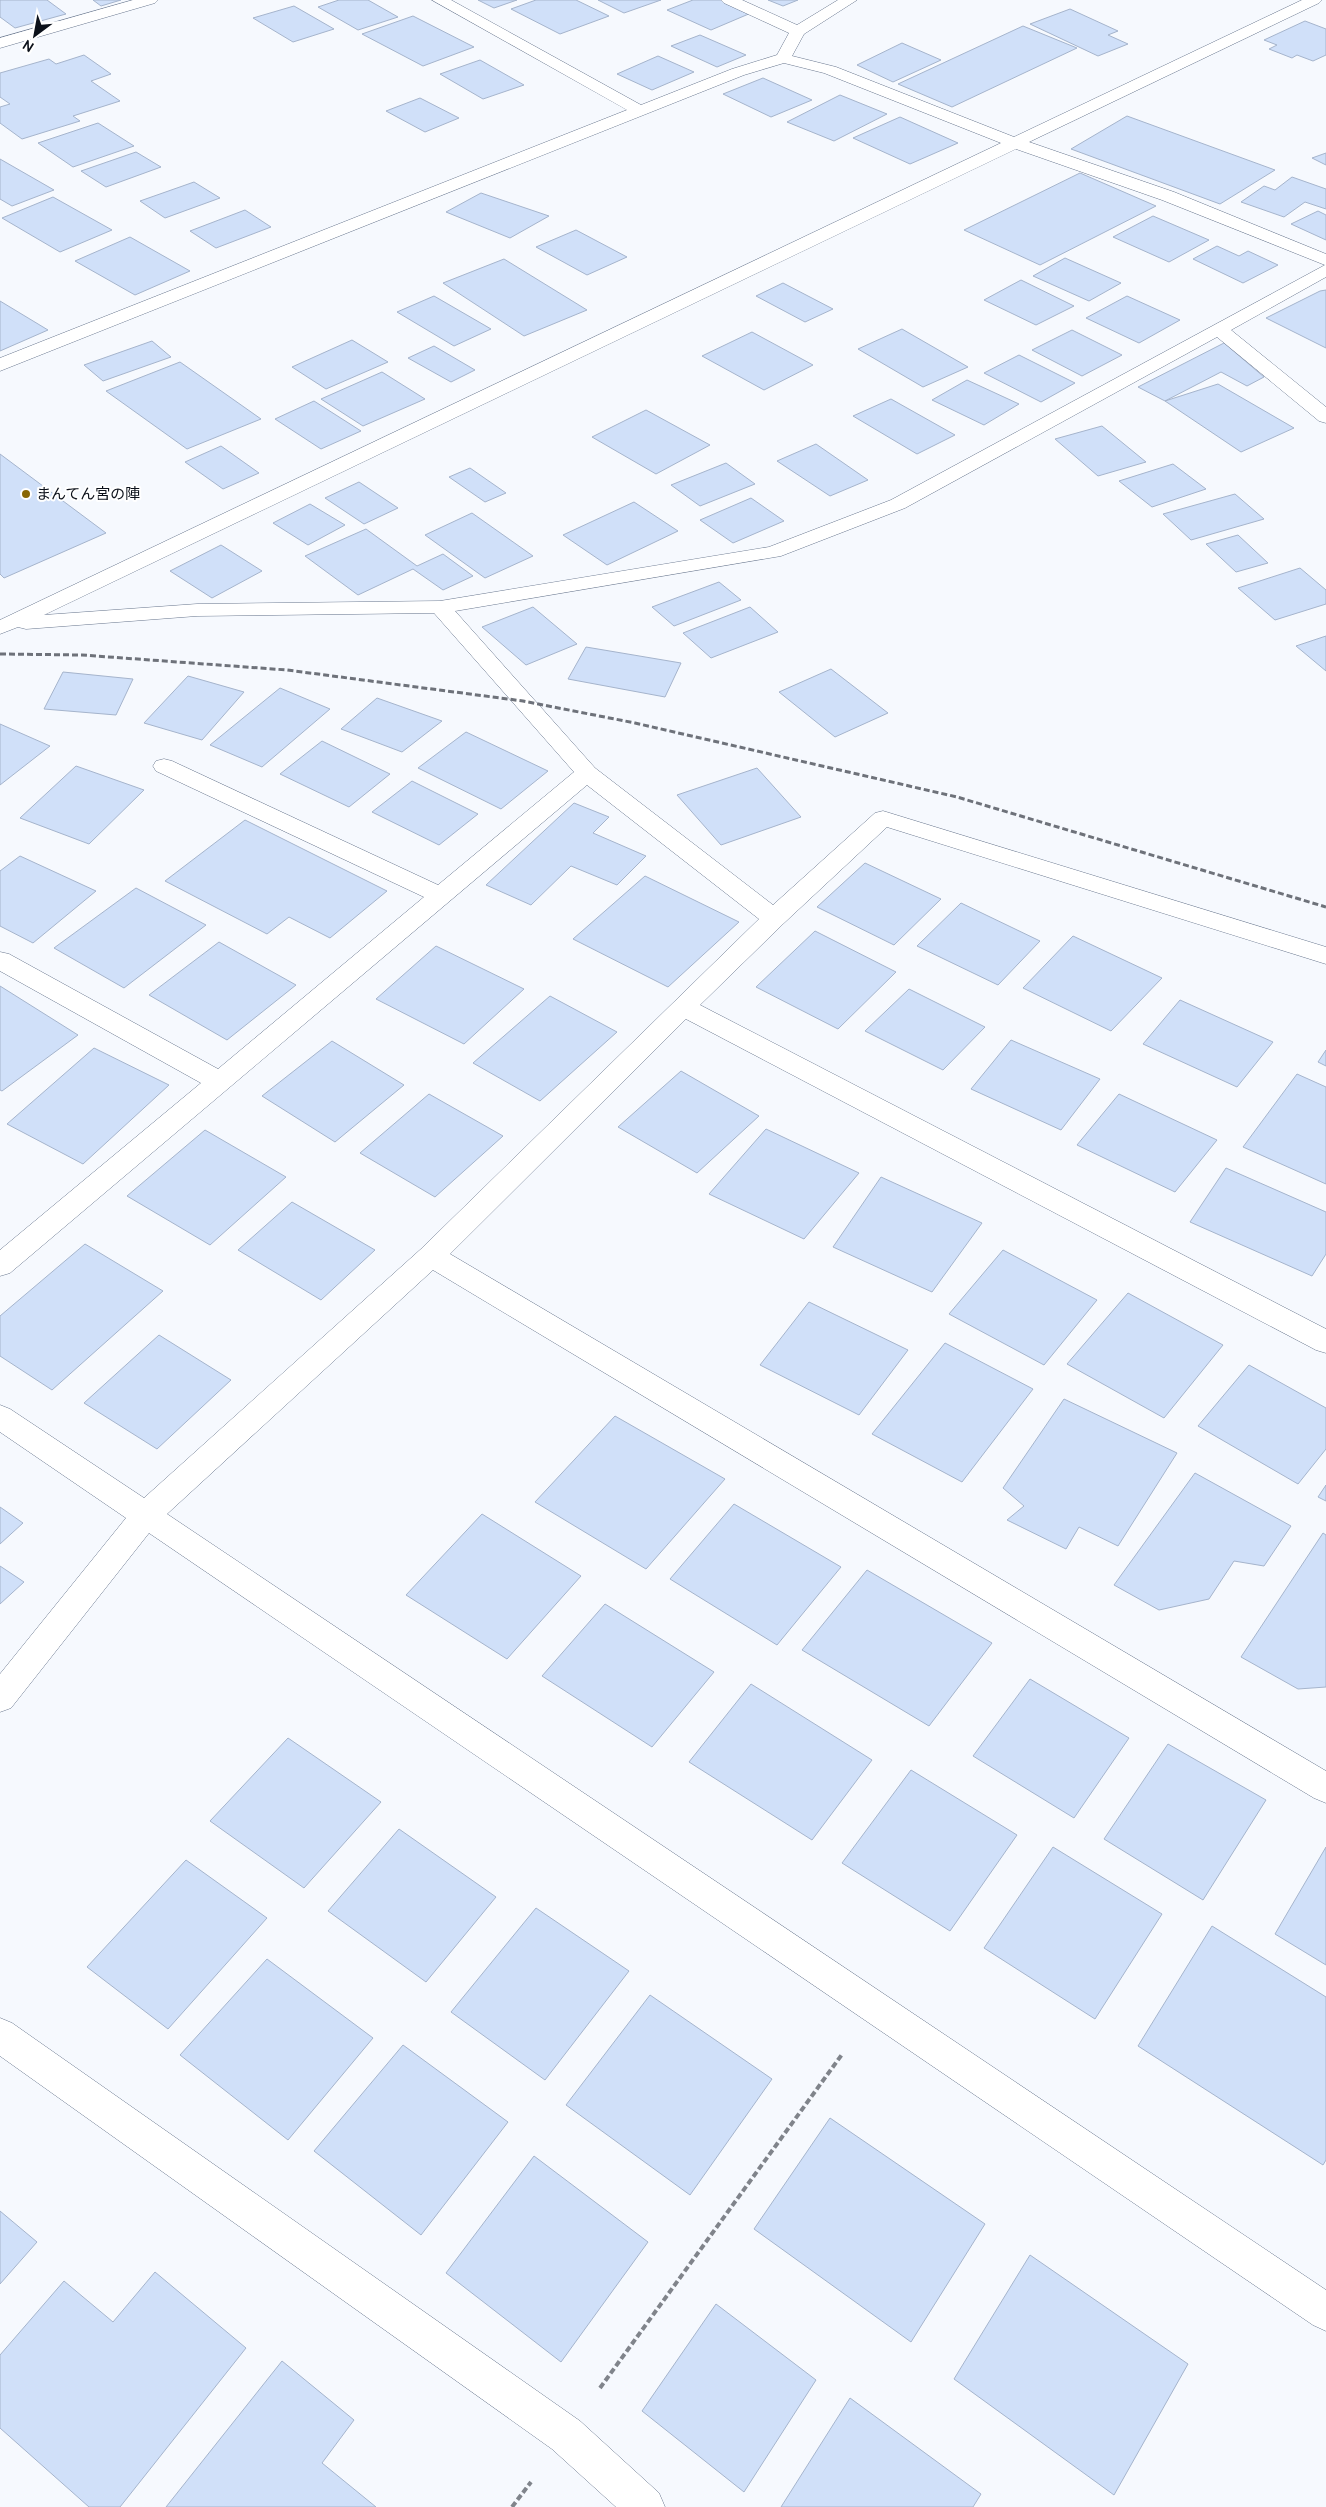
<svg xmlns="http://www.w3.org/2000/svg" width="1326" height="2507" viewBox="0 0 1326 2507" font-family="Cabin,'Noto Sans JP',sans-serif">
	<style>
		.building { fill: #d0e0f9; stroke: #a5b4cc }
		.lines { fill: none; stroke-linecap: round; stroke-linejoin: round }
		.minor-casing { stroke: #69778e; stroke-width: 1 }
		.path { stroke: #80848b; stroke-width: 4; stroke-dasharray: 6 3; stroke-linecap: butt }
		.minor { fill: #fff; fill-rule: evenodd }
		.rail { stroke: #6e727a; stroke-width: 3; stroke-dasharray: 6 3; stroke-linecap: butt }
		.poi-dot { fill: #896704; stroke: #fff; stroke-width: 2 }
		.labels { text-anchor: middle; stroke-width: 4; stroke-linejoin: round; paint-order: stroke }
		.far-poi-label { font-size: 15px; fill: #0c111a; stroke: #fff; text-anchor: start }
	</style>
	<rect width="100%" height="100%" fill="#f6f9fe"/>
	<!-- building -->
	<path class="building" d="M0 0H47L66 14 15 28 0 17Z
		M93 0H121L101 6Z
		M339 0H368L398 17 358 30 318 7Z
		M478 0H517L494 8Z
		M536 0H576L609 16 560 34 511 9Z
		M598 0H661L624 13Z
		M693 0H721L751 13 711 30 667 10Z
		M768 0H798L783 6Z
		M294 6 334 29 293 42 253 18Z
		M1070 9 1118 31 1108 35 1128 44 1098 56 1030 24Z
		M413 16 474 47 423 66 362 34Z
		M1305 21 1326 29V55L1313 61 1297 55 1292 58 1269 49 1277 45 1264 40Z
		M1023 26 1077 48 952 107 898 84Z
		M700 35 746 55 717 67 671 46Z
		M902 43 941 60 893 82 857 65Z
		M84 55 111 74 91 81 120 101 73 116 80 121 22 139 0 123V107L10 104 0 97V73L49 59 56 64Z
		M658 56 694 72 652 90 617 74Z
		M480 60 524 85 483 99 440 74Z
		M763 78 812 100 771 117 723 94Z
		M840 95 887 114 834 141 787 122Z
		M420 98 459 118 425 132 386 111Z
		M1127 116 1275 170 1220 204 1071 149Z
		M900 117 958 143 910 164 853 138Z
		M98 123 134 146 73 167 38 143Z
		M136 152 161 167 106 187 81 171Z
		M1326 153V165L1312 158Z
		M0 159 54 190 12 206 0 199Z
		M1080 173 1156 206 1040 265 964 230Z
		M1292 177 1326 189V209L1305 202 1284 217 1241 202 1264 186 1275 190Z
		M194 182 220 198 165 218 140 201Z
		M481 193 549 216 510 238 446 212Z
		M53 197 112 230 60 252 2 218Z
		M245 210 271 227 216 248 190 231Z
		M1318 211 1326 215V240L1291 224Z
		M1153 216 1209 240 1169 262 1113 237Z
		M576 230 627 257 587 275 536 247Z
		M130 237 190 271 135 295 75 261Z
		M1217 246 1239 256 1248 251 1278 265 1243 283 1193 259Z
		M1065 258 1121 283 1089 301 1033 276Z
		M504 259 587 310 524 336 443 283Z
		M1021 280 1074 306 1036 325 984 300Z
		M783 283 833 309 805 322 756 296Z
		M1326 290V348L1266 318 1320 291Z
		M434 296 491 329 454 346 397 312Z
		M1127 296 1180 320 1139 343 1086 318Z
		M0 301 48 330 0 351Z
		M902 329 968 367 923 387 858 349Z
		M1072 330 1122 355 1082 376 1032 350Z
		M752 332 813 365 764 390 702 356Z
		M352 340 388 362 326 389 292 367Z
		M152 341 171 357 103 381 84 365Z
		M1224 343 1264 377 1247 386 1221 372 1165 401 1138 387Z
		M434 346 475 370 451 382 408 358Z
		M1019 355 1075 383 1041 402 984 373Z
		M180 362 261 419 187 449 106 391Z
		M382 372 425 399 363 426 321 399Z
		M967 380 1019 404 984 425 932 400Z
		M1218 384 1294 428 1241 452 1165 401Z
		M891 399 955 435 917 454 853 416Z
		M314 401 361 431 321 449 275 419Z
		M646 410 710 445 656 474 592 437Z
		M1102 426 1146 462 1098 476 1055 439Z
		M816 444 868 480 830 496 777 461Z
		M221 446 259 473 223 489 185 462Z
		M0 454 106 533 4 578 0 574Z
		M726 463 755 484 700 506 671 485Z
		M1173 464 1206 489 1152 507 1119 481Z
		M470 468 506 493 485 502 449 477Z
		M359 482 398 508 364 524 325 498Z
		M1235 494 1264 519 1191 540 1163 514Z
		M751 498 784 521 733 543 700 520Z
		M634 502 678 531 607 565 563 535Z
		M310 504 345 525 308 545 273 523Z
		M472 513 533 556 485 578 425 535Z
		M366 529 417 566 443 554 473 576 443 590 413 569 358 595 305 556Z
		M1238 535 1268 563 1236 572 1206 544Z
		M221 545 262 571 212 598 170 571Z
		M1300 568 1326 590V604L1275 620 1238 588Z
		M719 582 741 600 674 626 652 607Z
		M533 607 577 644 526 665 482 627Z
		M750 607 778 632 711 658 683 633Z
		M1326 636V671L1296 646Z
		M586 647 681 663 665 697 568 679Z
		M831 669 888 713 835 737 779 692Z
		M63 672 133 679 116 715 44 709Z
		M188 676 244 692 202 740 144 723Z
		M280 688 330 709 262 767 210 745Z
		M377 698 442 721 402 752 341 729Z
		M0 724 50 746 0 785Z
		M466 732 548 771 501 809 418 768Z
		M322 741 390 774 349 807 280 774Z
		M76 766 144 790 89 844 20 818Z
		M757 768 801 817 721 845 677 795Z
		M412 781 478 814 439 845 372 812Z
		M574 803 609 817 593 833 646 856 617 885 571 866 531 905 486 885Z
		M245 820 387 891 330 938 289 917 267 934 165 881Z
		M20 856 96 891 33 943 0 926V871Z
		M865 863 941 899 894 945 817 907Z
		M645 876 739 922 668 987 573 939Z
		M136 888 206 925 124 988 54 948Z
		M961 903 1040 941 998 985 917 946Z
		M815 931 896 972 838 1029 756 987Z
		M1073 936 1162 978 1111 1031 1023 988Z
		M219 942 296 985 227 1040 149 995Z
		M436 946 524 989 464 1044 376 999Z
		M0 986 78 1035 2 1091 0 1090Z
		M909 989 985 1027 943 1070 865 1031Z
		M550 996 617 1032 540 1101 473 1063Z
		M1180 1000 1273 1042 1237 1087 1143 1044Z
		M1011 1040 1100 1079 1061 1130 971 1089Z
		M332 1041 404 1085 335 1142 262 1096Z
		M94 1048 169 1085 83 1164 7 1124Z
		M1326 1050V1066L1318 1062Z
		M681 1071 759 1116 697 1173 618 1127Z
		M1297 1074 1326 1087V1184L1243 1147Z
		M429 1094 503 1136 435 1197 360 1153Z
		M1119 1094 1217 1140 1175 1192 1077 1145Z
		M766 1129 859 1173 804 1239 709 1194Z
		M205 1130 286 1177 210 1245 127 1196Z
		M1226 1168 1326 1212V1254L1312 1276 1190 1222Z
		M881 1177 982 1223 932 1292 833 1247Z
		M292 1202 375 1250 321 1300 238 1250Z
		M85 1244 163 1291 52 1390 0 1356V1316Z
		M1003 1250 1097 1300 1044 1365 949 1314Z
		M1128 1293 1223 1345 1164 1418 1067 1364Z
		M809 1302 908 1350 859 1415 760 1365Z
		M159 1335 231 1380 157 1449 84 1403Z
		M945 1343 1033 1389 962 1482 872 1434Z
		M1249 1365 1326 1408V1449L1298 1484 1198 1426Z
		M1064 1399 1177 1453 1118 1546 1079 1527 1066 1549 1007 1520 1024 1506 1003 1488Z
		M615 1416 725 1479 646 1569 535 1502Z
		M1195 1473 1291 1526 1264 1566 1234 1561 1209 1599 1159 1610 1114 1585Z
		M1326 1485V1501L1318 1497Z
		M734 1504 841 1567 777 1645 670 1579Z
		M0 1507 23 1523 0 1544Z
		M482 1514 581 1576 507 1659 406 1595Z
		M1323 1533 1326 1535V1687L1298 1689 1241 1657Z
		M0 1566 24 1582 0 1604Z
		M867 1570 992 1643 929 1726 802 1650Z
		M605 1604 714 1672 652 1747 542 1676Z
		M1030 1679 1129 1738 1074 1818 973 1756Z
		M751 1684 872 1760 812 1840 689 1762Z
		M288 1738 381 1802 304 1888 210 1821Z
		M1168 1744 1266 1800 1203 1900 1104 1839Z
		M911 1770 1017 1835 950 1931 842 1863Z
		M399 1829 496 1897 426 1982 328 1911Z
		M1053 1847 1162 1914 1095 2019 984 1948Z
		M1326 1847V1965L1275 1934Z
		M186 1860 267 1918 168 2029 87 1967Z
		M536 1908 629 1971 545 2080 451 2012Z
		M1212 1926 1326 1997V2160L1323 2165 1138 2046Z
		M267 1959 373 2038 288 2140 180 2055Z
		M650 1995 772 2079 690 2195 566 2105Z
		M403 2045 508 2122 421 2235 314 2151Z
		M830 2118 985 2224 911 2342 754 2229Z
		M534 2156 648 2242 561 2362 446 2273Z
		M0 2211 37 2242 0 2284Z
		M1030 2255 1188 2364 1114 2495 954 2379Z
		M155 2272 246 2348 120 2507H89L0 2428V2355L64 2281 113 2322Z
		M716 2304 816 2380 744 2492 642 2411Z
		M282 2361 354 2420 322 2463 376 2507H166Z
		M850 2398 981 2494 973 2507H781Z"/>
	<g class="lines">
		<defs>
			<path id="minor" d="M133 0H158L155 3 0 48V38Z
				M432 0H451L641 105 732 69 777 55 789 33 724 3 721 0H742L797 25 838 0H857L804 34 792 56 836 67 1014 137 1302 0H1322L1319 3 1029 142 1174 192 1326 254V277L1231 330 1326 407V423L1319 421 1217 337 905 508 781 556 455 611 595 768 773 905 875 813 883 811 1326 947V964L887 827 783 924 700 1005 1326 1329V1353L1316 1350 686 1019 450 1254 1326 1771V1803L1314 1798 433 1270 167 1514 1326 2290V2331L1313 2325 149 1533 11 1708 0 1712V1674L126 1518 0 1432V1405L10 1409 144 1498 421 1249 759 919 587 785 10 1273 0 1276V1250L201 1083 0 971V952L9 954 218 1069 424 897 156 771 153 766 156 761 164 759 172 761 438 885 574 772 434 613 197 616 26 629 18 627 0 634V620L1001 143 824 73 784 63 744 75 0 371V358L627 110ZM1016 149 1162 200 1325 265 891 500 769 547 440 601 197 604 44 615Z
				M0 2018 12 2023 580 2421 659 2493 665 2507H616L552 2449 0 2056Z"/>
		</defs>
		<!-- minor casing -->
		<use href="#minor" class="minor-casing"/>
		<!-- path -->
		<path class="path" d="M600 2388 843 2053
			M512 2507 531 2482"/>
		<!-- minor -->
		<use href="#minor" class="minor"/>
		<!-- rail -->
		<path class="rail" d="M0 654 82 655 287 670 523 701 635 723 957 797 1326 907"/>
	</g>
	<!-- markers -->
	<circle class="poi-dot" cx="26" cy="494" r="5"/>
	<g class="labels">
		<!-- far-poi labels -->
		<g class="far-poi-label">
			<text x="36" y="499">まんてん宮の陣</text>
		</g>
	</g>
	<!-- north arrow -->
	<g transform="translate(35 35) rotate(212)" stroke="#ffffff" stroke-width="4" paint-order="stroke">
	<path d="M0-4L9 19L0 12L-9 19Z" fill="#0c111a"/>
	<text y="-8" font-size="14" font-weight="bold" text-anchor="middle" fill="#0c111a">N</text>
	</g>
</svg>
